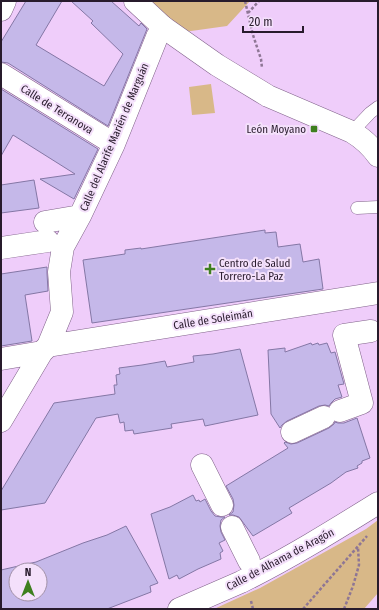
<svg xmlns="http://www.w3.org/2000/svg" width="379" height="610" viewBox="0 0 379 610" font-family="'Fira Sans Condensed',sans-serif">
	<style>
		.green { fill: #d8b888 }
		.building { fill: #c5b8e9; stroke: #8477a5; fill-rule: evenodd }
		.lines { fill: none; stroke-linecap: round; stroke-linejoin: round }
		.lane-casing { stroke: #80628a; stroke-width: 13 }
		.street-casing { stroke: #80628a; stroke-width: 23 }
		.secondary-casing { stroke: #80628a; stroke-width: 23 }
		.path { stroke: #8e7695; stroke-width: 2.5; stroke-dasharray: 3 2; stroke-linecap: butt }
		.lane { stroke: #fff; stroke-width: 12 }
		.street { stroke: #fff; stroke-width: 22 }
		.secondary { stroke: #fff; stroke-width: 22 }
		.poi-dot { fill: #3e7f1f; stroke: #f4e0fb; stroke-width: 1.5 }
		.labels { text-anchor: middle; stroke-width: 4; stroke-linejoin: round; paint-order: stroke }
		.street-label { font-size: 11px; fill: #281b2c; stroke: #f4e0fb }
		.poi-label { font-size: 11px; fill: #281b2c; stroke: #f4e0fb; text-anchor: end }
	</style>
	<rect width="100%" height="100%" fill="#efcdfa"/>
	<!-- green -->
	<path class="green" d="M149 1H250L227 26 184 32Z
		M211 84 215 113 192 115 189 87Z
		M378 520V593L364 609H214L260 588 366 529Z"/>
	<!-- building -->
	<path class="building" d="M26 1H62L36 45 104 86 123 54 91 23 93 21 71 1H111L139 26 141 23 147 29 108 126 8 63 1 62V42Z
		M1 89 98 149 74 199 40 179 75 174 13 135 1 156Z
		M34 180 39 208 1 213V185Z
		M265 230V233L276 232 278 247 300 244 303 262 319 259 323 289 92 323 83 260 125 254V250L141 248V249Z
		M47 267V273L48 291 25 295 32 341 1 346V274Z
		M311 343 312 345 318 343 319 345 327 343 331 353 335 352 344 384 338 385 342 397 335 399 331 403 329 406 325 405 319 406 287 421 282 425 280 428 271 414 268 350 285 348V352Z
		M240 349 258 415 205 426 203 419 171 424 172 428 134 434 133 430 125 431 124 422 120 423 118 414 96 418 45 503 1 510V491L54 403 115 394 114 385H117L116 375 120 374 119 368 142 365 165 361 167 367 194 362 193 356 213 354Z
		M357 418 370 458 362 461V463L357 466 358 468 346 472 331 483 289 508 292 513 253 536 239 517 233 515H229L233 512 234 505 233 499 226 486 288 448 284 443 285 442 291 444 297 443 329 428 334 424 335 422 338 423H344Z
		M193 495 196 501 199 500 200 502 205 499 211 511 215 516 221 517H225L221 520 220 526 221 532 225 540 219 543 223 551 220 553 221 559 198 569 179 579 177 575 169 579 151 514 170 507Z
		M126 526 158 583 150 586 151 592 107 609H1V570L36 562 83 543 107 535ZM16 570H40V594H16Z"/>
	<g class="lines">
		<defs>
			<path id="lane" d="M352 132 370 113 378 107
				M357 208 378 207"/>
			<path id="street" d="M1 10 5 1
				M1 74 114 144
				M45 222 80 216
				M1 248 48 241
				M48 346 378 293
				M1 359 42 352
				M340 411 362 403 344 335 371 331
				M1 421 42 352 48 346 62 312 59 272 63 247 80 216 114 144 157 37 163 27
				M292 432 324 417
				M202 465 222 505
				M232 527 249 561"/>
			<path id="secondary" d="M135 1 163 27 217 65 268 96 352 132C362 138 371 146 378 156
				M179 609C200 600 220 591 241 582 288 559 333 531 378 503"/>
		</defs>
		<!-- lane casing -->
		<use href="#lane" class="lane-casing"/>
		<!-- street casing -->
		<use href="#street" class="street-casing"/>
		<!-- secondary casing -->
		<use href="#secondary" class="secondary-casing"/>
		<!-- path -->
		<path class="path" d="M245 1 253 35 261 59 262 68
			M248 13 259 1
			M251 601 253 609
			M303 609 367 536
			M344 609 353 586 359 565 358 547"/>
		<!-- lane -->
		<use href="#lane" class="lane"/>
		<!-- street -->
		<use href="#street" class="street"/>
		<!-- secondary -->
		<use href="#secondary" class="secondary"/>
	</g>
	<!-- markers -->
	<g class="poi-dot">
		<rect x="310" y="125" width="8" height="8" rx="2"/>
		<path d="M208 263h4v4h4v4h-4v4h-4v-4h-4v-4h4z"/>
	</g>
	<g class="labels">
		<!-- street labels -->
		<g class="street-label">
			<text transform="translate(57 109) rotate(32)" y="4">Calle de Terranova</text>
			<text transform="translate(114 137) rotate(-67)" y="4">Calle del Alarife Marién de Marguán</text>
			<text transform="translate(213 319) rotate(-9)" y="4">Calle de Soleimán</text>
			<text transform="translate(280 559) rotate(-28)" y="4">Calle de Alhama de Aragón</text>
		</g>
		<!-- poi labels -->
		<g class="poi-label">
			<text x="306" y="133">León Moyano</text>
			<text x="219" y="267" text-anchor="start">Centro de Salud<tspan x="219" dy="13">Torrero-La Paz</tspan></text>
		</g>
	</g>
	<!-- border -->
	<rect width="379" height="610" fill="none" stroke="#281b2c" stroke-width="4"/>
	<!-- north arrow -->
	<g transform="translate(28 582)"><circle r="19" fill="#f4e0fb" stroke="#a291a8"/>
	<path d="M0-3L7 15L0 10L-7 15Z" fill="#3e7f1f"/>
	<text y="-6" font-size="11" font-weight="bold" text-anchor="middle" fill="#281b2c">N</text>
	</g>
	<!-- scale -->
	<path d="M243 26v6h60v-6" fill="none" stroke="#281b2c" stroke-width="2"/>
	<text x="249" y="26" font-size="12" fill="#281b2c" stroke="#f4e0fb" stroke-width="3" paint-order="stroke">20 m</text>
</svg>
